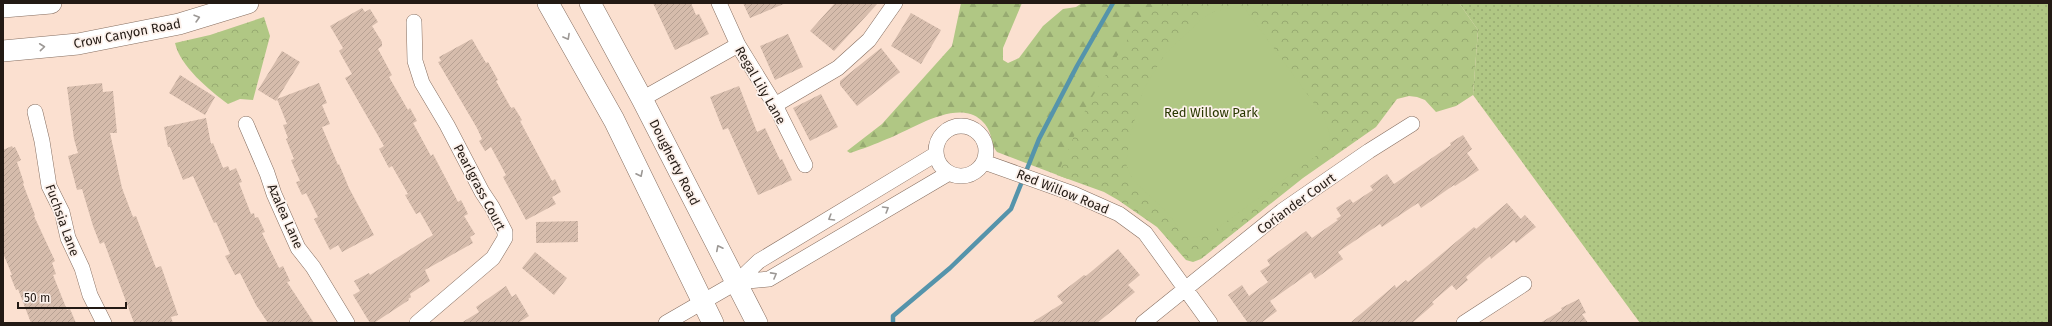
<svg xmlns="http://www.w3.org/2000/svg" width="2052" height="326" viewBox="0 0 2052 326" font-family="'Fira Sans',sans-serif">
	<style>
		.grass { fill: url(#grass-dots) }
		.forest { fill: url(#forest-firs) }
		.park { fill: url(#park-crowns) }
		.garden { fill: #b0c784 }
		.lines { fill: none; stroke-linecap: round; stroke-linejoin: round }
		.stream { stroke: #5594ab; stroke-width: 4.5 }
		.building { fill: url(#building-hatch) }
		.street-casing { stroke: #866e60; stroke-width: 16 }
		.secondary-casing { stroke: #866e60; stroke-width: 22 }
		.street { stroke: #fff; stroke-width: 15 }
		.secondary { stroke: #fff; stroke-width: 21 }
		.oneway { stroke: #9c9895 }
		.labels { text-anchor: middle; stroke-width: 3.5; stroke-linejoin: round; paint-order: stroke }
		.street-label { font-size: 13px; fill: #231a14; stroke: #fcf1eb }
		.park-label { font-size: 13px; fill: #293700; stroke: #fcf1eb }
	</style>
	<defs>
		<pattern id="grass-dots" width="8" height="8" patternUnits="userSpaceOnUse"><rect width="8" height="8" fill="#b0c784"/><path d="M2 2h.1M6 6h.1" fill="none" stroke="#97aa71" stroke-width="1.8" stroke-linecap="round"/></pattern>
		<pattern id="forest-firs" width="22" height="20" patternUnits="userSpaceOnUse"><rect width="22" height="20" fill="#b0c784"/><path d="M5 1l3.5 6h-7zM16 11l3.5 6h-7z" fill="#97aa71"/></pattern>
		<pattern id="park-crowns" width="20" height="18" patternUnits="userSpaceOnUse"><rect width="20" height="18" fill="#b0c784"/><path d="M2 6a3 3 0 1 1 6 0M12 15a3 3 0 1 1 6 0" fill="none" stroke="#97aa71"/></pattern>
		<pattern id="building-hatch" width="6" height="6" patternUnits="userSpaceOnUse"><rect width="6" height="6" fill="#d6bcac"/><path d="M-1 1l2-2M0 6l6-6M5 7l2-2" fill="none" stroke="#b7a193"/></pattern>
	</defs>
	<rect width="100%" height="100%" fill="#fbe0d0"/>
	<!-- grass -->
	<path class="grass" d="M1459 3H2049V323H1640L1473 95 1478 30Z"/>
	<!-- forest -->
	<path class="forest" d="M961 3H1022L1003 48V60L1008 63 1019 58 1043 26 1063 9 1076 7 1082 3H1302L1068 179 997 152C989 141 994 132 981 120 957 98 911 130 887 139 876 144 862 149 850 153L847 151 882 124 952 46Z"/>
	<!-- park -->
	<path class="park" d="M1160 3H1459L1478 30 1473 95 1456 106 1436 112 1425 100 1417 97 1409 96 1397 99 1376 127 1303 178 1201 259 1193 262 1186 260 1157 227 1118 200 1104 192 1057 175 1088 104 1141 17Z
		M264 17 270 36 253 100 240 99 228 104C209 90 180 66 175 43L210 35Z"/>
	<!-- garden -->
	<path class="garden" d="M1243 6 1324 117C1326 130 1339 138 1318 150L1320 153 1208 235 1192 238 1180 230 1168 213 1137 184 1131 176 1126 164 1130 136 1143 90 1165 54 1204 17 1215 11Z"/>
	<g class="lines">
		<!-- stream -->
		<path class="stream" d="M893 323V316L950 268 1011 209 1039 139 1077 66 1113 3"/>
	</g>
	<!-- building -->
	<path class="building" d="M653 3H691L696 15 699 14 709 34 675 50Z
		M743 3H786L750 18Z
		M835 3H878L834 51 810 31Z
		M362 8 365 12 370 9 378 22 372 26 382 42V46L378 49 392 75 389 77 408 110 410 108 417 121 413 123 431 156 433 154 458 202 461 200 468 214 464 216 475 234 470 237 473 243 425 270 430 281 410 294 411 297 408 299 409 300 374 323H370L353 295 360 291 354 281 369 273 370 275 433 235 420 212 416 214 405 195 408 194 392 166 389 168 379 149 384 146 345 78 352 74 339 51 343 48 330 26Z
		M911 13 941 30 921 64 891 46Z
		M788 34 803 67 775 80 760 46Z
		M472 39 486 63 488 62 498 80 496 81 511 108 514 107 522 120 520 121 552 181 555 179 561 192 552 197 556 204 526 220 503 177 506 175 491 147 485 151 479 141 482 139 477 128 438 62 441 61 439 57Z
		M881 48 900 72 857 106 840 85V81Z
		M282 51 300 62 276 101 258 90Z
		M180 75 215 97 205 115 169 93Z
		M102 83 103 92 113 91 117 133H110L122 188 133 217 136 216 156 268 161 266 178 315 171 317 173 323H134L104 242 100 244 93 226 82 189 77 190 68 156 78 153 74 139 67 87Z
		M319 83 327 103 322 105 330 124 322 127 338 165 339 164 349 188 374 235 342 252 338 245 330 250 314 219 318 217 306 193 302 195 296 182 300 181 291 160 294 159 286 139 288 138 283 125 287 124 277 99Z
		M739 86 757 132 765 128 780 160 782 159 792 180 758 195 728 128 723 130 710 97Z
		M821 94 838 127 810 141 793 108Z
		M206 118 211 144 213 143 223 168 228 166 230 171 236 168 242 182 239 183 251 214 254 213 255 218 258 217 265 232 262 233 279 268 283 266 290 281 287 282 314 323H268L256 305 240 273 235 275 225 256 230 254 216 222 214 223 193 176 183 180 170 147H168L164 127Z
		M1463 135 1472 149 1467 153 1479 170 1455 186 1454 185 1421 208 1418 203 1382 227 1380 224 1338 252 1343 259 1315 279 1311 272 1270 301 1277 311 1261 323H1248L1228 295 1242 285 1249 296 1268 282 1260 271 1270 265 1267 260 1306 231 1312 238 1338 220 1336 219 1341 216 1336 208 1350 199 1353 203 1373 190 1370 186 1387 174 1394 184 1451 145 1450 143Z
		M12 146 13 148 15 147 21 160 17 162 24 183 23 184 35 215 34 216 55 261 52 263 56 274 53 275 67 310 70 309 76 323H31L18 289 16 290 10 275H12L3 253V150Z
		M1507 203 1521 219 1525 215 1536 227 1516 243 1514 240 1491 259 1490 256 1466 277 1468 280 1456 290 1452 285 1432 302 1434 304 1412 323H1350L1395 285 1396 288 1406 280 1408 282 1474 227 1476 229Z
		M578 221V242L536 243V222Z
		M1118 249 1140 275 1128 285 1135 292 1097 323H1031L1063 303 1057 296 1084 275 1086 276Z
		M535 252 567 278 554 295 522 268Z
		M506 286 512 297 516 294 529 316 518 323H461L479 312 476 307Z
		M1579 299 1586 313 1582 314 1588 323H1540L1562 310 1561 308Z"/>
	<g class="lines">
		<defs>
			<path id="street" d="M719 3 738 45 775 105 805 165
				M414 22 415 61 422 83 447 125 482 192 492 207 505 232V238L493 258 417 323
				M642 99 738 45
				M775 105 838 68 869 40 895 3
				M35 112 42 141 49 186 62 212 68 238 82 268 90 295 104 323
				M246 124 267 173 274 194 298 248 313 267 347 323
				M936 151a25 25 0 1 1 50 0a25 25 0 1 1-50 0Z
				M984 162 1074 194 1119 214 1145 233 1210 323
				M737 282 769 279 949 173
				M666 323 737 282 759 261 936 154
				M1143 323 1282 211 1369 151 1412 124
				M1464 323 1524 284"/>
			<path id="secondary" d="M548 3 614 120 713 323
				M590 3 642 99 757 323
				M3 7 51 3
				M3 51 78 44 179 24 248 3"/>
		</defs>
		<!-- street casing -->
		<use href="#street" class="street-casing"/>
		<!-- secondary casing -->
		<use href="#secondary" class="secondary-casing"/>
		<!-- street -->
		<use href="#street" class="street"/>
		<!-- secondary -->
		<use href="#secondary" class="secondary"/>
	</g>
	<!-- one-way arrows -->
	<defs><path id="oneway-chevron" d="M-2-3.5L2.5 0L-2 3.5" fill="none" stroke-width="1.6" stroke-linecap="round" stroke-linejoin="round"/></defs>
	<g class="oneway">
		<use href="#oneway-chevron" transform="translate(197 18) rotate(-16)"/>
		<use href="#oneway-chevron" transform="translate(567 37) rotate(61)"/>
		<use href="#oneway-chevron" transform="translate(42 47) rotate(-6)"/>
		<use href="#oneway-chevron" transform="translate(640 174) rotate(64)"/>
		<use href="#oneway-chevron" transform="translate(886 209) rotate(-31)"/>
		<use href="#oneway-chevron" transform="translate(831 218) rotate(149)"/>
		<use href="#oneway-chevron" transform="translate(719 248) rotate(-117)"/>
		<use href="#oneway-chevron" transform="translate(774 275) rotate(-29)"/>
	</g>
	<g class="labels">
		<!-- street labels -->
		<g class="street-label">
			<text transform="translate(127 33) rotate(-11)" y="5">Crow Canyon Road</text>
			<text transform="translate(761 85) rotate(60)" y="5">Regal Lily Lane</text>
			<text transform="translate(675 162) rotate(63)" y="5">Dougherty Road</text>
			<text transform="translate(480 187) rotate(62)" y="5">Pearlgrass Court</text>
			<text transform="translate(1063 191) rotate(22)" y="5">Red Willow Road</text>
			<text transform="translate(1296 203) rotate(-36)" y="5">Coriander Court</text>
			<text transform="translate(286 216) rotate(66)" y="5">Azalea Lane</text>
			<text transform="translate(63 220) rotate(70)" y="5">Fuchsia Lane</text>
		</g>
		<!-- park labels -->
		<g class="park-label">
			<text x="1211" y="117">Red Willow Park</text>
		</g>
	</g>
	<!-- border -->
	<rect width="2052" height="326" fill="none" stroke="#231a14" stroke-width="8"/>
	<!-- scale -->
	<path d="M18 302v6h108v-6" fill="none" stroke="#231a14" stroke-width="2"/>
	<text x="24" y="302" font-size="12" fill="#231a14" stroke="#fcf1eb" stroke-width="3" paint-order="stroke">50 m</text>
</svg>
